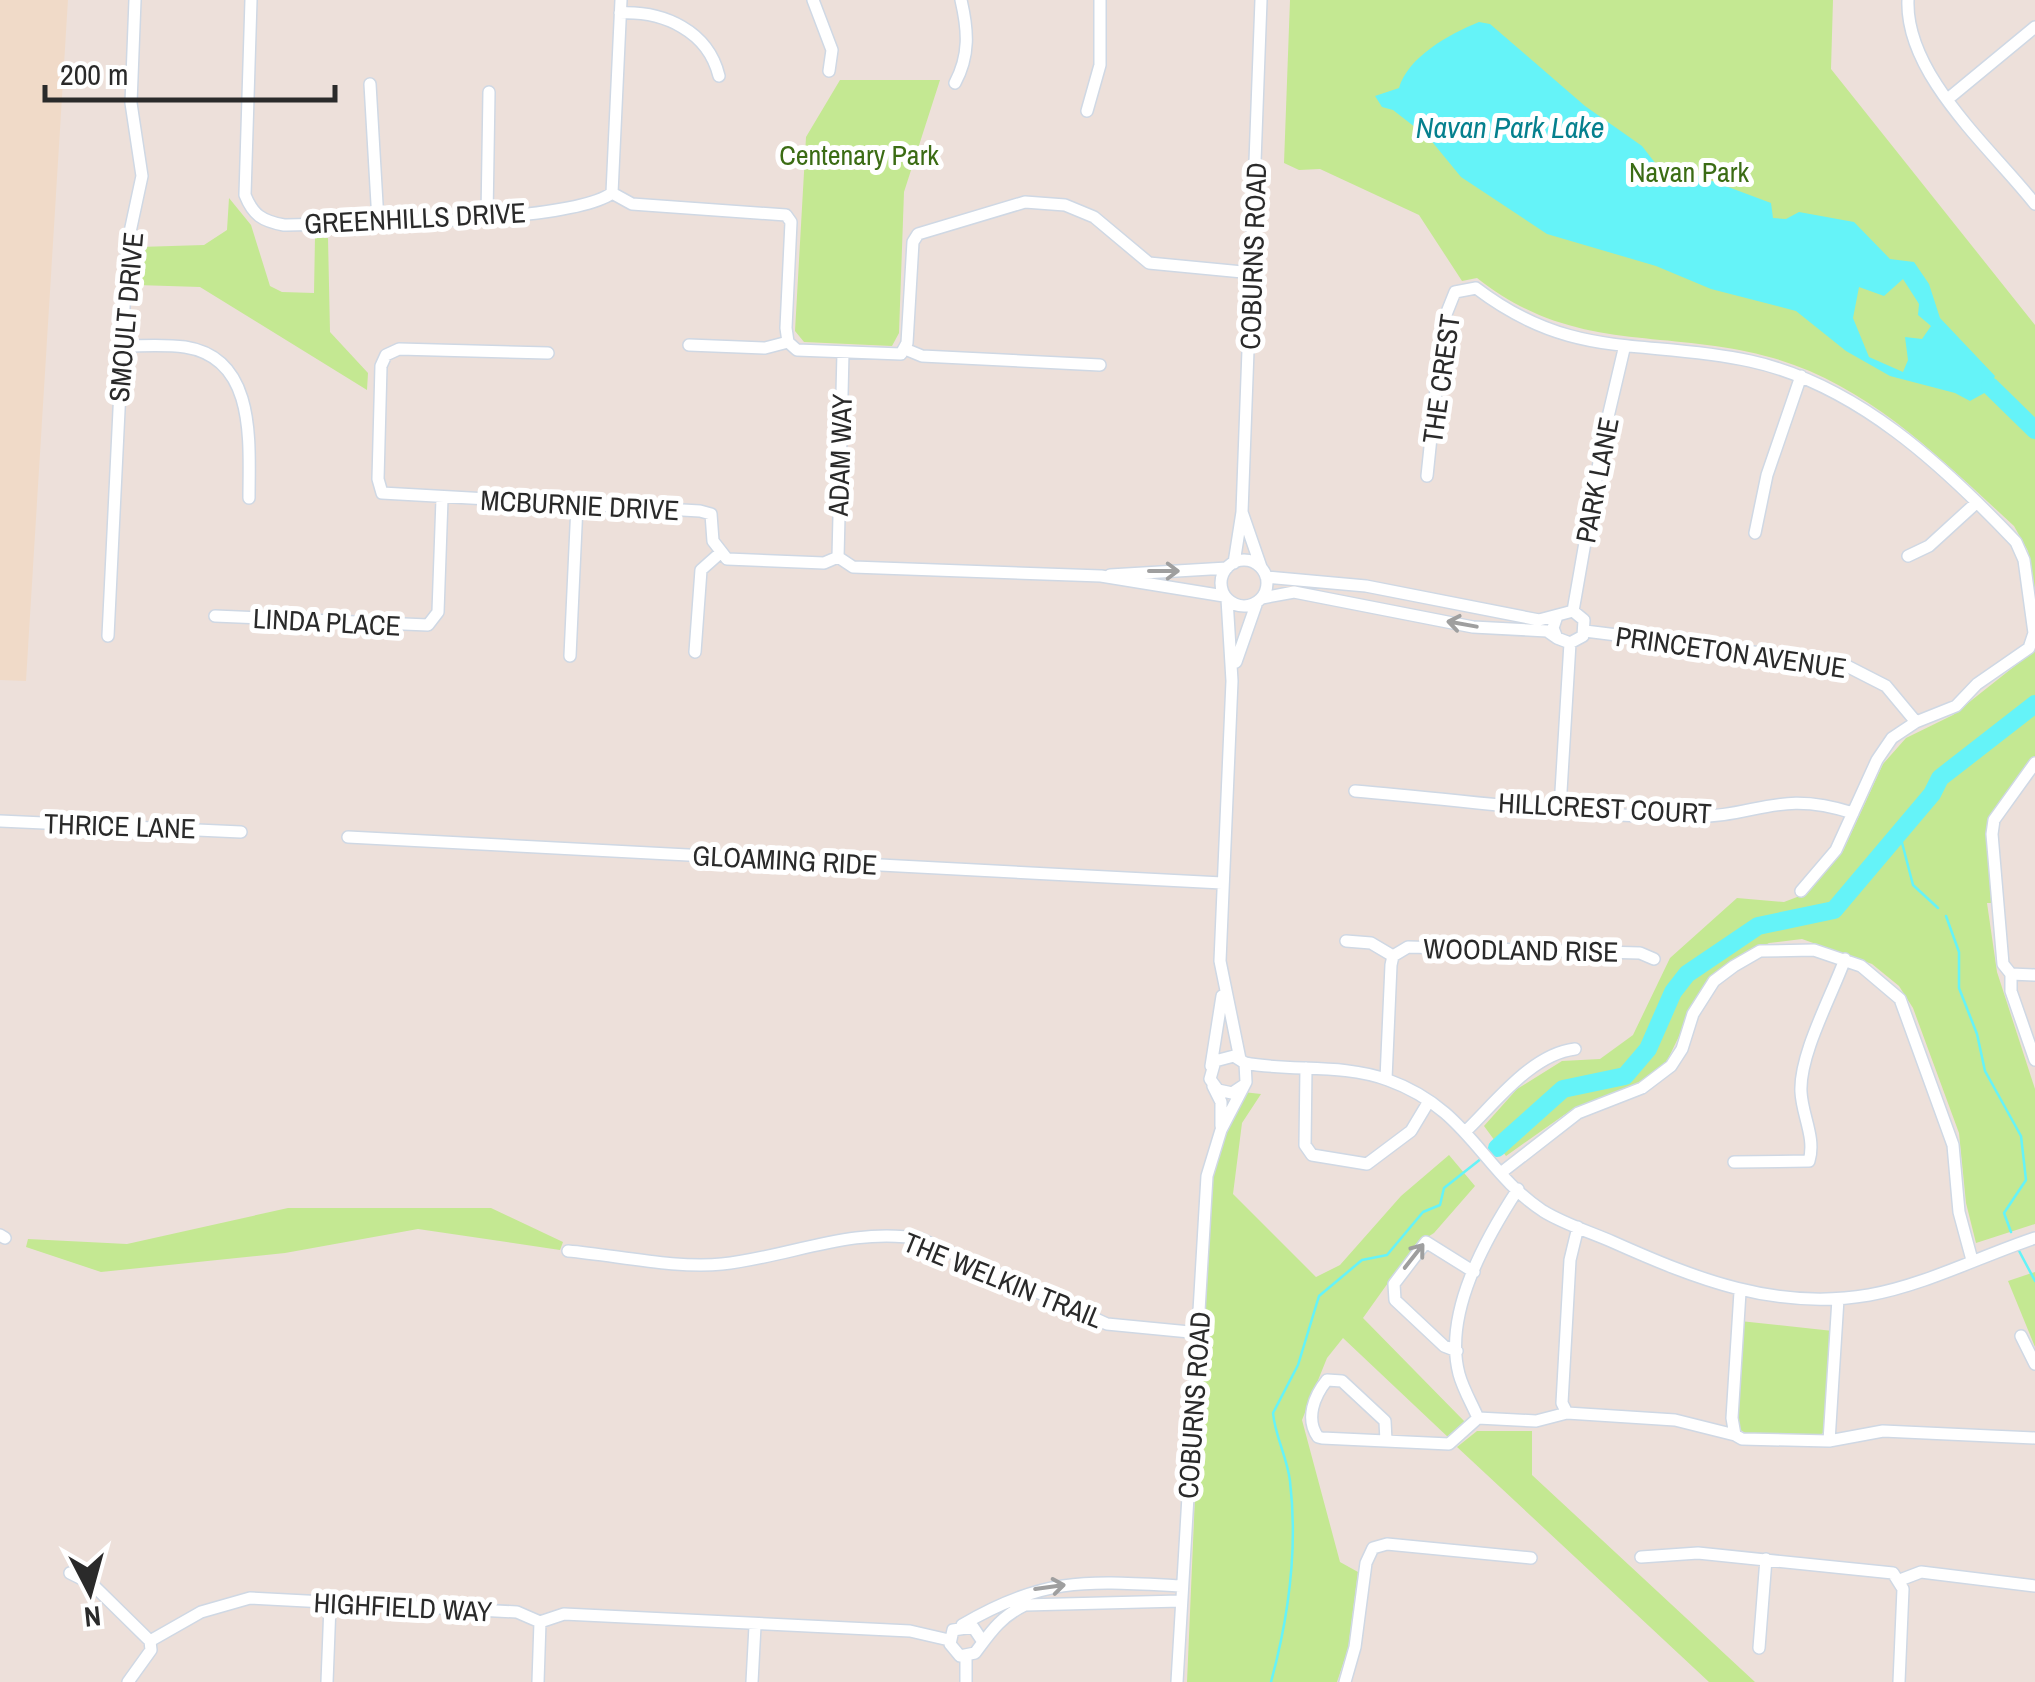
<svg xmlns="http://www.w3.org/2000/svg" width="2035" height="1682" viewBox="0 0 2035 1682" font-family="'Archivo Narrow',sans-serif">
	<style>
		.education { fill: #f0dac8 }
		.green { fill: #c4e892 }
		.water { fill: #65f3f8; fill-rule: evenodd }
		.lines { fill: none; stroke-linecap: round; stroke-linejoin: round }
		.stream { stroke: #65f3f8; stroke-width: 2.5 }
		.river { stroke: #65f3f8; stroke-width: 18 }
		.minor-casing { stroke: #cfd8e4; stroke-width: 14 }
		.minor { stroke: #fff; stroke-width: 11 }
		.oneway { stroke: #9f9f9f }
		.labels { text-anchor: middle; stroke-width: 10; stroke-linejoin: round; paint-order: stroke }
		.park-label { font-size: 28px; fill: #3b6c14; stroke: #fff }
		.street-label { font-size: 28px; fill: #2a2a2a; stroke: #fff }
		.water-label { font-size: 30px; font-style: italic; fill: #05808e; stroke: #fff }
	</style>
	<rect width="100%" height="100%" fill="#ede0da"/>
	<!-- education -->
	<path class="education" d="M0 0H68L26 681 0 680Z"/>
	<!-- green -->
	<path class="green" d="M1290 0H1833L1831 69 2035 325V591L2028 551 2014 526C1941 459 1870 386 1773 358 1665 327 1576 356 1477 278L1462 281 1419 215 1320 169 1299 170 1284 163Z
		M840 80H940L904 192 899 333 892 346 804 342 795 331 806 137Z
		M229 198 251 225 270 286 282 292 314 293 315 237 328 238 330 332 368 373 367 390 200 287 137 285 139 247 204 245 227 230Z
		M2035 650V756L1989 816 1991 903H1987L1997 972 2035 1089V1224L1976 1243 1966 1203 1959 1133 1913 1008 1899 986 1872 964 1802 939 1769 943 1721 969 1697 999 1667 1061 1647 1079 1564 1115 1506 1156 1484 1126 1517 1089 1562 1061 1600 1059 1633 1035 1670 958 1737 898 1784 902 1805 894 1843 851 1883 764 1906 738 1953 715Z
		M1243 1092 1261 1094 1242 1123 1233 1194 1316 1277 1340 1265 1401 1196 1449 1155 1475 1186 1434 1233 1415 1245 1363 1318 1466 1423 1450 1439 1343 1338 1327 1358 1302 1420 1340 1562 1358 1572 1348 1649 1337 1682H1187L1209 1172Z
		M288 1208H491L563 1242 560 1250 418 1229 285 1253 101 1272 26 1247 28 1239 127 1244Z
		M2035 1272V1347L2008 1281Z
		M1740 1321 1833 1331 1825 1432C1804 1444 1754 1443 1736 1427Z
		M1477 1431H1532V1475L1755 1682H1709L1457 1447Z"/>
	<!-- water -->
	<path class="water" d="M1479 22 1490 24 1585 106 1642 146 1659 168 1672 166 1771 203 1773 218 1786 219 1799 212 1854 222 1890 259 1914 262 1929 284 1940 318 1995 376 1988 391 1970 401 1955 393 1890 376 1846 351 1796 311 1711 289 1656 266 1547 234 1461 177 1429 138 1393 110 1382 107 1375 96 1399 88C1408 57 1449 34 1479 22ZM1903 279 1919 304 1918 315 1931 326 1922 339 1905 337 1908 360 1903 372 1869 357 1853 318 1859 287 1884 296Z"/>
	<g class="lines">
		<!-- stream -->
		<path class="stream" d="M1899 831 1913 885 1938 908
			M1946 916 1959 952V988L1977 1034 1985 1071 2021 1136 2026 1180 2004 1213 2011 1232
			M1489 1154 1497 1148
			M2017 1247 2035 1281
			M1271 1682C1289 1616 1298 1549 1290 1481 1287 1457 1275 1436 1273 1413L1298 1365 1319 1296 1362 1260 1387 1255 1423 1212 1440 1205 1444 1188 1482 1158"/>
		<!-- river -->
		<path class="river" d="M1990 386 2035 430
			M1497 1148 1563 1089 1625 1076 1648 1049 1673 992 1687 974 1758 926 1834 910 1932 794 1940 778 2035 704"/>
		<defs>
			<path id="minor" d="M251 0 245 195C253 215 262 221 284 225 347 223 570 224 612 193
				M621 0 612 193 632 204 786 215 791 222 786 328 788 342 797 350 901 354 907 343 913 242 918 234 1025 202 1065 205 1094 217 1149 263 1253 273
				M813 0 832 50 829 71
				M1908 0C1905 75 1991 148 2035 204
				M620 13C664 11 708 31 719 76
				M955 83C970 55 968 30 961 0
				M370 84 378 221
				M1949 98 2035 27
				M1087 111 1100 65V0
				M487 216 489 92
				M689 345 765 348 788 342
				M121 346C142 346 164 344 185 347 257 358 249 443 249 498
				M905 349 922 356 1100 365
				M548 353 399 349 386 355 381 366 378 479 382 493 700 511 711 514 713 541 727 559 824 563 838 557
				M1427 476 1443 322 1455 292 1476 288C1573 362 1643 338 1750 361 1856 384 1943 465 2016 542L2024 560 2034 633 2029 648 1977 684 1956 706 1916 722 1892 738 1877 760 1836 850 1801 891
				M1242 512 1261 567
				M1755 533 1767 475 1801 376
				M1908 556 1929 546 1975 504
				M838 557 853 567 1101 576 1224 596
				M838 557 843 353
				M1221 583a23 23 0 1 1 46 0a23 23 0 1 1-46 0Z
				M1234 563 1242 512 1261 0
				M1110 575 1227 568
				M1266 577 1366 586 1539 620 1573 611 1584 620 1583 636 1570 643 1557 638 1553 628 1557 616
				M1262 598 1294 592 1473 627 1547 631 1557 638
				M1227 599 1232 681 1220 961 1240 1059
				M1573 611 1604 434 1624 349
				M215 616 428 625 438 612 442 499
				M1585 631 1841 663 1886 686 1916 722
				M108 636 127 246 142 176 131 103 135 0
				M695 652 701 570 719 554
				M570 656 577 505
				M1236 662 1257 602
				M1355 791C1465 800 1578 817 1689 817 1758 817 1778 789 1853 813
				M1560 808 1570 643
				M0 821 241 832
				M348 837 1222 883
				M1346 941 1371 943 1393 956
				M2011 974 2003 964 1992 834 1994 820 2035 763
				M2011 974V991L2035 1060
				M2011 974 2035 975
				M1245 1063C1292 1072 1341 1063 1388 1080 1469 1109 1482 1171 1543 1211 1564 1224 1590 1232 1613 1242 1696 1279 1776 1311 1869 1295 1925 1285 1981 1256 2035 1238
				M1211 1066 1222 996
				M1306 1068 1305 1145 1312 1155 1367 1164 1411 1131 1429 1101
				M1386 1079 1391 965 1393 956 1408 947 1640 953 1654 959
				M1213 1086 1221 1102V1126
				M1467 1130C1496 1102 1532 1054 1575 1049
				M1734 1162 1809 1161C1816 1138 1802 1115 1801 1092 1799 1055 1832 995 1845 959
				M1502 1172 1578 1113 1642 1088 1671 1066 1682 1049 1693 1014 1714 981 1734 966 1760 951 1814 950 1861 966 1900 999 1953 1145 1959 1212 1972 1260
				M1578 1227 1570 1260 1562 1403 1567 1413 1675 1420 1735 1435
				M0 1235 5 1238
				M568 1251C615 1255 677 1269 722 1264 789 1257 853 1226 921 1239L1107 1324 1200 1333
				M1740 1292 1732 1418 1735 1435 1742 1439 1829 1441 1838 1299
				M2021 1336 2035 1364
				M1457 1351 1444 1346 1395 1300 1394 1284 1426 1242 1474 1272
				M1478 1418 1536 1421 1567 1413
				M1386 1441 1385 1421 1342 1381 1327 1380C1314 1396 1305 1419 1318 1437L1322 1438 1449 1444 1478 1418C1472 1404 1463 1389 1459 1374 1443 1313 1486 1238 1518 1189
				M1829 1441 1883 1431 2035 1438
				M1641 1557 1698 1553 1893 1573 1903 1589 1899 1682
				M70 1573 92 1584 150 1641
				M1900 1580 1921 1572 2035 1586
				M962 1625C1045 1576 1088 1581 1181 1586
				M981 1639 973 1627 953 1630 950 1644 960 1656 975 1653C990 1633 1000 1617 1025 1605L1180 1601
				M1759 1648 1766 1559
				M128 1682 151 1650 150 1641 201 1612 250 1598 517 1612 540 1622 564 1614 910 1631 949 1640
				M327 1682 330 1605
				M538 1682 540 1622
				M752 1682 755 1626
				M966 1682V1656
				M1177 1682 1207 1176 1221 1130 1246 1082 1245 1063 1234 1056 1215 1061 1210 1079 1218 1090 1232 1093 1244 1085
				M1345 1682 1355 1647 1366 1563 1373 1548 1387 1544 1531 1558"/>
		</defs>
		<!-- minor casing -->
		<use href="#minor" class="minor-casing"/>
		<!-- minor -->
		<use href="#minor" class="minor"/>
	</g>
	<!-- one-way arrows -->
	<defs><path id="oneway-shaft" d="M-6 0H5M1.5-3L5.5 0L1.5 3" fill="none" stroke-width="1.6" stroke-linecap="round" stroke-linejoin="round" transform="scale(2.5)"/></defs>
	<g class="oneway">
		<use href="#oneway-shaft" transform="translate(1164 571)"/>
		<use href="#oneway-shaft" transform="translate(1462 624) rotate(-170)"/>
		<use href="#oneway-shaft" transform="translate(1414 1256) rotate(-52)"/>
		<use href="#oneway-shaft" transform="translate(1050 1587) rotate(-8)"/>
	</g>
	<g class="labels">
		<!-- park labels -->
		<g class="park-label">
			<text x="859" y="165">Centenary Park</text>
			<text x="1689" y="182">Navan Park</text>
		</g>
		<!-- street labels -->
		<g class="street-label">
			<text transform="translate(415 218) rotate(-3)" y="10">GREENHILLS DRIVE</text>
			<text transform="translate(1253 256) rotate(-88)" y="10">COBURNS ROAD</text>
			<text transform="translate(126 317) rotate(-85)" y="10">SMOULT DRIVE</text>
			<text transform="translate(1441 379) rotate(-82)" y="10">THE CREST</text>
			<text transform="translate(840 455) rotate(-88)" y="10">ADAM WAY</text>
			<text transform="translate(1597 480) rotate(-79)" y="10">PARK LANE</text>
			<text transform="translate(580 505) rotate(3)" y="10">MCBURNIE DRIVE</text>
			<text transform="translate(327 622) rotate(3)" y="10">LINDA PLACE</text>
			<text transform="translate(1731 652) rotate(8)" y="10">PRINCETON AVENUE</text>
			<text transform="translate(1605 808) rotate(3)" y="10">HILLCREST COURT</text>
			<text transform="translate(120 826) rotate(2)" y="10">THRICE LANE</text>
			<text transform="translate(785 860) rotate(3)" y="10">GLOAMING RIDE</text>
			<text transform="translate(1521 950) rotate(1)" y="10">WOODLAND RISE</text>
			<text transform="translate(1003 1280) rotate(22)" y="10">THE WELKIN TRAIL</text>
			<text transform="translate(1194 1405) rotate(-86)" y="10">COBURNS ROAD</text>
			<text transform="translate(403 1607) rotate(3)" y="10">HIGHFIELD WAY</text>
		</g>
		<!-- water labels -->
		<g class="water-label">
			<text x="1510" y="138">Navan Park Lake</text>
		</g>
	</g>
	<!-- north arrow -->
	<g transform="translate(90 1592) rotate(174)" stroke="#ffffff" stroke-width="8" paint-order="stroke">
	<path d="M0-8L18 38L0 25L-18 38Z" fill="#2a2a2a"/>
	<text y="-15" font-size="28" font-weight="bold" text-anchor="middle" fill="#2a2a2a">N</text>
	</g>
	<!-- scale -->
	<path d="M45 85v15h290v-15" fill="none" stroke="#2a2a2a" stroke-width="5"/>
	<text x="60" y="85" font-size="30" fill="#2a2a2a" stroke="#ffffff" stroke-width="8" paint-order="stroke">200 m</text>
</svg>
